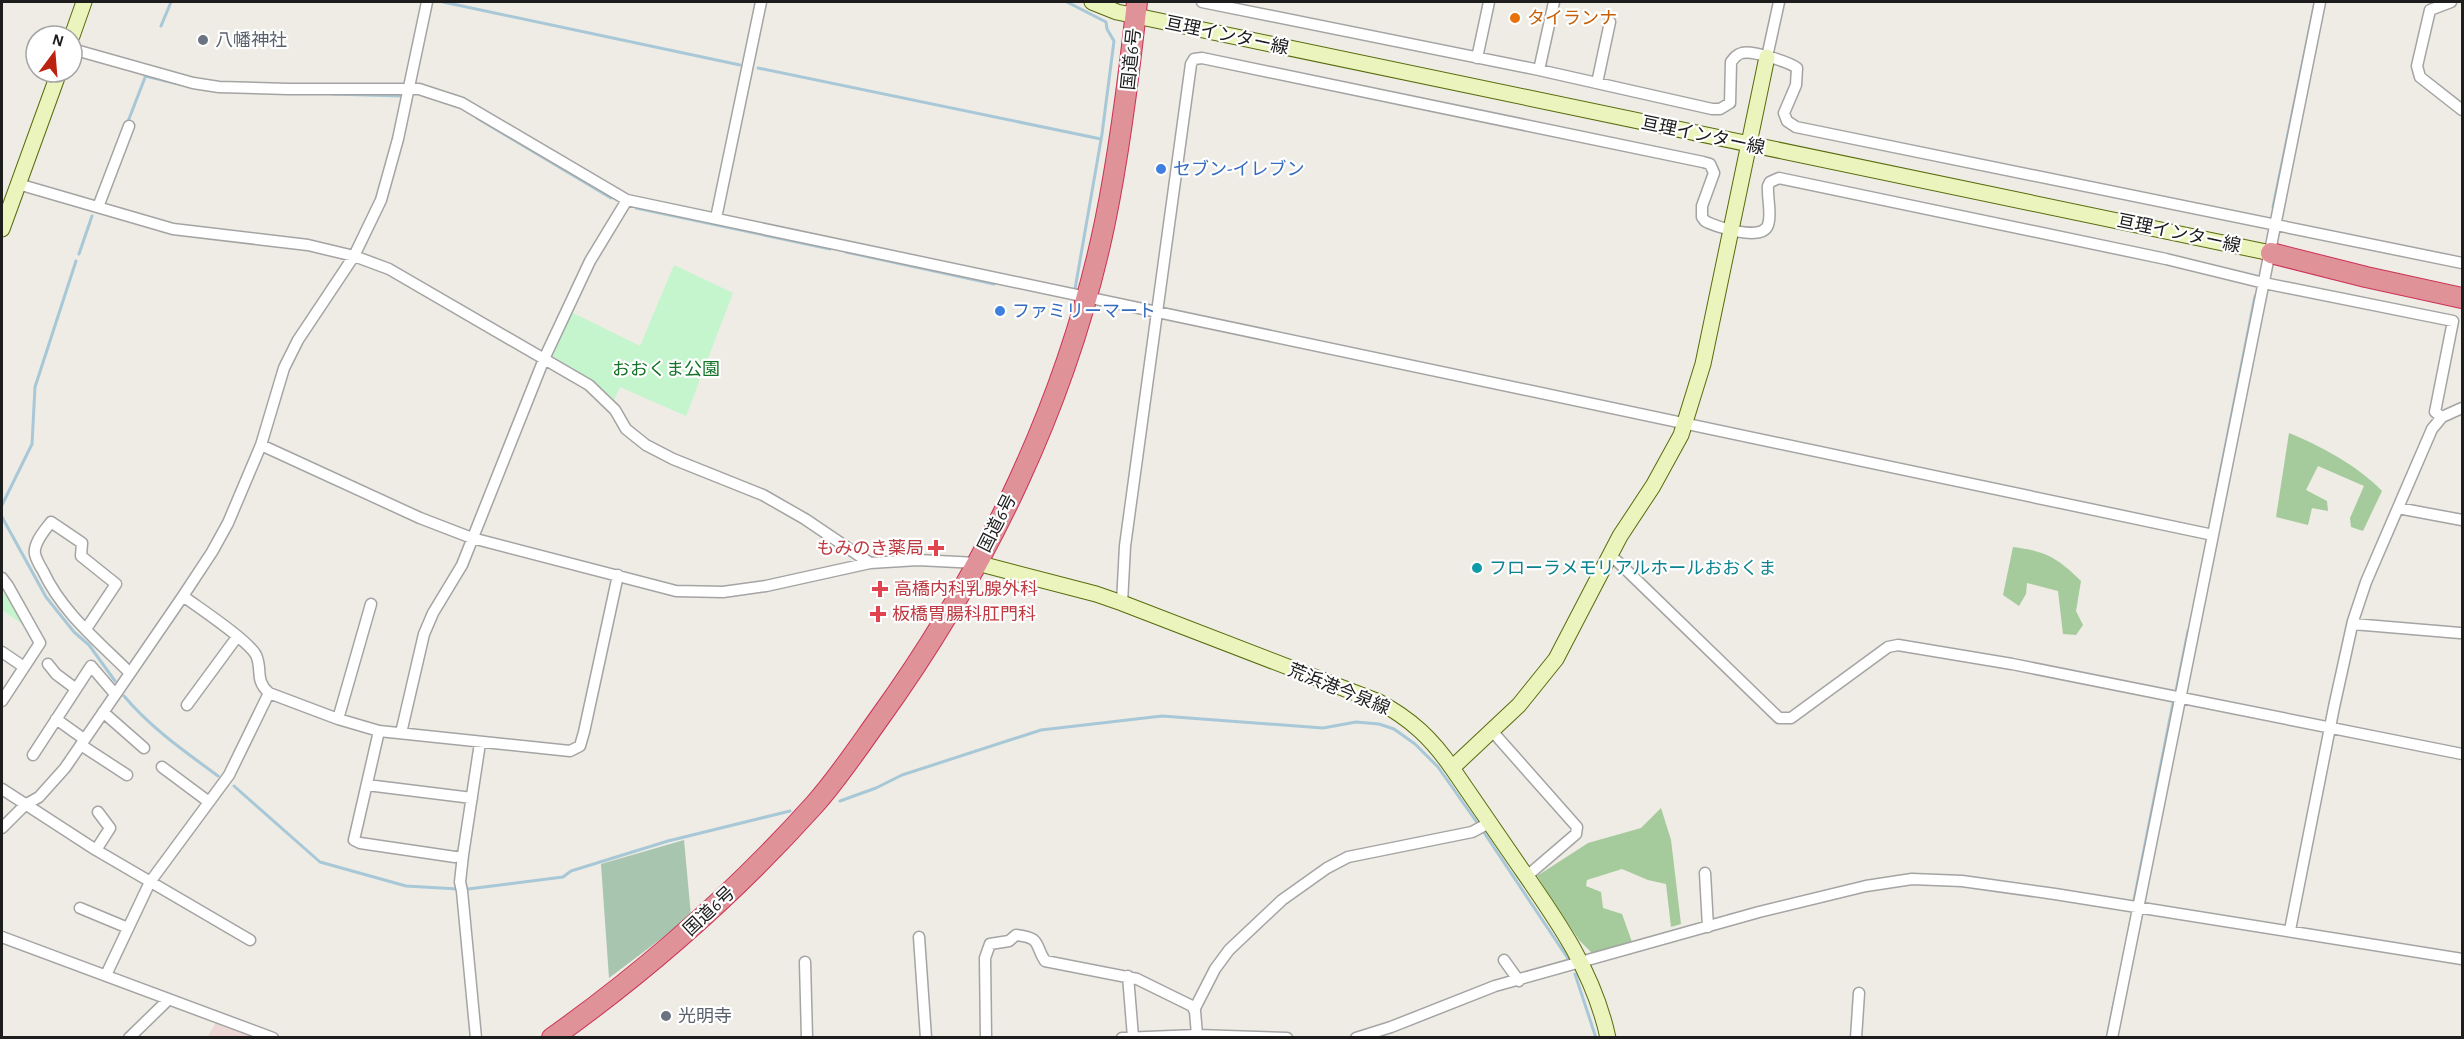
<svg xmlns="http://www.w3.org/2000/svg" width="2464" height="1039" viewBox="0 0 2464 1039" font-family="'Alegreya Sans','Noto Sans JP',sans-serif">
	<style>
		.commercial { fill: #edd8d5 }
		.forest { fill: #a5ca9c }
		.cemetery { fill: #a7c5af }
		.park { fill: #c4f5cd }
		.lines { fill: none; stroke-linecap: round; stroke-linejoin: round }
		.stream { stroke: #a8c8d8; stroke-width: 3 }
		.street-casing { stroke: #a4a4a4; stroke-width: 13 }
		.secondary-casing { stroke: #576c0d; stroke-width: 17 }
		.highway-casing { stroke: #cb3256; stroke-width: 22 }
		.street { stroke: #fff; stroke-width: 10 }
		.secondary { stroke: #ebf4bc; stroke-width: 15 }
		.highway { stroke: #df9298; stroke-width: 20 }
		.food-dot { fill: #e8710a; stroke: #fff; stroke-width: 2 }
		.worship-dot { fill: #6b7280; stroke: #fff; stroke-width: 2 }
		.shop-dot { fill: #3f7fe0; stroke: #fff; stroke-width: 2 }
		.health-dot { fill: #e0444e; stroke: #fff; stroke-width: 2 }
		.culture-dot { fill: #0f9aa8; stroke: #fff; stroke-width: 2 }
		.labels { text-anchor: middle; stroke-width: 4.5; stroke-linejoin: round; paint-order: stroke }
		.food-label { font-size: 18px; fill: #c56008; stroke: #fff; text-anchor: start }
		.street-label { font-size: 18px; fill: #1d1d1d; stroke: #fff }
		.worship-label { font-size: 18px; fill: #5b616d; stroke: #fff; text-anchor: start }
		.shop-label { font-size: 18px; fill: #366cbe; stroke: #fff; text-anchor: start }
		.park-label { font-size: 18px; fill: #147326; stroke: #fff }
		.health-label { font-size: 18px; fill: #be3a42; stroke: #fff; text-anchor: start }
		.culture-label { font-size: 18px; fill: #0d838f; stroke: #fff; text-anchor: start }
	</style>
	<rect width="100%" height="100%" fill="#eeece4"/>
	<!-- commercial -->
	<path class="commercial" d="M216 1022 259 1038H207Z"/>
	<!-- forest -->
	<path class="forest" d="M2289 433C2321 446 2358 466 2382 491L2363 531 2351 527 2350 518 2364 486 2318 466 2306 490 2327 501 2328 511 2312 508 2308 525 2276 517Z
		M2013 547C2046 551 2058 558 2081 581L2076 611 2083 625 2076 635 2063 634 2058 591 2027 583 2026 594 2019 606 2003 595Z
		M1661 808 1671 840 1681 924 1671 927 1666 884 1648 880 1622 869 1587 880 1586 886 1601 892 1603 908 1622 914 1632 942 1592 953 1579 940 1537 876 1588 843 1641 828Z"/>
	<!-- cemetery -->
	<path class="cemetery" d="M684 840 691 916 609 978 601 864Z"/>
	<!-- park -->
	<path class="park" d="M674 265 733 293 686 416 620 387 614 400 596 383 553 356 571 312 640 346Z
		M2 584 22 620 21 623 2 610Z"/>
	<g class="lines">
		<!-- stream -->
		<path class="stream" d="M443 2 740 65
			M1067 2 1106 22 1107 29 1114 41 1102 134 1075 289
			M161 26 171 2
			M758 68 1101 139
			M145 76 179 84
			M332 94 402 96
			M477 118 611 198
			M127 124 146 75
			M2273 207 2315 2
			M636 208 830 249
			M846 252 994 284
			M79 254 92 216
			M2 505 32 444 35 387 76 261
			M2213 509 2255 296
			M2 517 46 597 74 632 89 645 115 681
			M2176 691 2188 631
			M124 696C151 728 184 751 218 776
			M234 786 320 862 406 886 458 889
			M840 801 876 788 902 775 1041 730 1162 716 1323 728 1356 722 1379 724 1394 729 1415 744 1438 767 1478 824
			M1483 831 1569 960
			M468 889 563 877 571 871 668 841 790 811
			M2134 900 2173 703
			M1575 974 1596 1038
			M2107 1038 2116 993"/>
		<defs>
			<path id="street" d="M1202 2 1539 70 1712 109H1720L1730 103 1731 62C1734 58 1737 54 1742 53 1752 50 1789 62 1797 68L1796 85 1784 113 1787 121 1796 127 2462 263
				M2451 2 2430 10 2417 66 2420 77 2462 110
				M72 49 193 83 219 87 288 89H419L462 103 627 200 2213 535
				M1767 57 1779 2
				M1477 58 1489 2
				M1539 70 1554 2
				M1597 83 1610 22
				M18 184 173 229 308 245 354 256 389 269 589 385 615 410 626 429 646 445 673 459 763 495 805 519 870 563
				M98 207 129 126
				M716 218 761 2
				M261 445 420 518 472 538 676 591 723 592 766 586 870 563 918 560 977 563
				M2398 508 2462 520
				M1609 557 1617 561 1779 718H1791L1888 647 1898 645 2012 664 2462 754
				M2 578 8 586 40 643 2 701
				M183 596C199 608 248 640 256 655 263 671 254 679 269 693L338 719 379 731 570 751 580 746 584 732 618 575
				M1122 603 1125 546 1191 64 1194 59 1202 58 1703 162 1710 164 1714 173 1702 206V217L1705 221C1716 227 1762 242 1768 225 1772 214 1767 198 1768 186L1770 182 1779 178 2166 259 2264 283 2453 321 2435 412 2442 417
				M2353 624 2460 633
				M86 629 116 584 81 556 82 543 51 522C45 530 33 543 35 554 36 559 40 566 43 571 62 612 98 641 130 673
				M2 652 24 667
				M76 689 91 666 115 694
				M187 705 237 637
				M103 712 144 748
				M56 719 84 739
				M338 719 371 604
				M379 731 354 840 360 843 455 857 463 855 480 743
				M1492 731 1577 827 1576 834 1527 876
				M401 733 424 634 433 613 462 565 544 359 590 261 627 200
				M81 745 127 775
				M33 755 76 689 56 674 48 664
				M162 767 209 802
				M367 785 472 798
				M2 789 96 850 250 940
				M2 828 25 805 39 797 65 768 183 596 212 552 228 523 261 445 284 368 298 340 354 256 381 200 398 139 427 2
				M96 850 110 828 98 812
				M463 855 460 882 462 891 476 1038
				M1705 873 1708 927
				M80 908 128 928
				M2290 930 2334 707 2353 621 2366 582 2432 429 2442 417 2462 408
				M2 937 273 1038
				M919 937 926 1038
				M1504 960 1519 981
				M805 962 807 1038
				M106 975 150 882 229 775 269 693
				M1128 976 1133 1037
				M1194 1010 1215 969 1229 950 1282 900 1327 868 1348 857 1472 832 1489 823
				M129 1038 169 999
				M986 1038 985 958 990 944 1009 941 1016 935C1042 938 1034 944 1045 961L1137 979 1192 1006 1195 1011 1197 1035
				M1122 1038 1197 1035 1287 1038
				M1356 1038 1391 1027 1495 986 1759 912 1866 886 1912 879 1962 881 2055 894 2462 959
				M1856 1038 1859 993
				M2112 1038 2320 2"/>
			<path id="secondary" d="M1092 2 1117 12 2271 253
				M72 36 84 2
				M2 229 59 72
				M977 563 1096 594 1122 603 1379 702C1411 719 1432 739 1452 768 1475 801 1497 834 1520 867 1557 920 1594 972 1608 1038
				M1452 768 1519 705 1556 659 1620 536 1653 486 1681 435 1703 364 1767 57"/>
			<path id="highway" d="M2271 253 2366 277 2462 298
				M552 1038C649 969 736 892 815 804 838 778 858 748 878 720 985 572 1068 401 1105 222 1120 149 1129 76 1137 2"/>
		</defs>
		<!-- street casing -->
		<use href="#street" class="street-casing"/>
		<!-- secondary casing -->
		<use href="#secondary" class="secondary-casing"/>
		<!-- highway casing -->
		<use href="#highway" class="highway-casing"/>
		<!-- street -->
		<use href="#street" class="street"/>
		<!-- secondary -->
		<use href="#secondary" class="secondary"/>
		<!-- highway -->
		<use href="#highway" class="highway"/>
	</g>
	<!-- markers -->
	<circle class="food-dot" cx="1515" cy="18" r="6"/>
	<g class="worship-dot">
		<circle cx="203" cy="40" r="6"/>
		<circle cx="666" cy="1016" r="6"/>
	</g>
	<g class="shop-dot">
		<circle cx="1161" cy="169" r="6"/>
		<circle cx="1000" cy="311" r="6"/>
	</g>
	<g class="health-dot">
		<path d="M933 539h6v6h6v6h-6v6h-6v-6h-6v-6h6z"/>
		<path d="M877 580h6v6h6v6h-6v6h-6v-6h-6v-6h6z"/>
		<path d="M875 605h6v6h6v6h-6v6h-6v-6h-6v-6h6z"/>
	</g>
	<circle class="culture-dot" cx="1477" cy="568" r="6"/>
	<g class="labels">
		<!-- food labels -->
		<g class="food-label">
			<text x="1527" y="24">タイランナ</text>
		</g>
		<!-- street labels -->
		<g class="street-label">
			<text transform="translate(1227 35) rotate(12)" y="6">亘理インター線</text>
			<text transform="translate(1131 59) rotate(-84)" y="6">国道6号</text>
			<text transform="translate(1703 135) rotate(12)" y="6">亘理インター線</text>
			<text transform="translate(2179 233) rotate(12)" y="6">亘理インター線</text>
			<text transform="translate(997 523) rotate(-63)" y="6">国道6号</text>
			<text transform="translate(1339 689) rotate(22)" y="6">荒浜港今泉線</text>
			<text transform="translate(709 911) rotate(-43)" y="6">国道6号</text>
		</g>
		<!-- worship labels -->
		<g class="worship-label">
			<text x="215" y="46">八幡神社</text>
			<text x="678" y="1022">光明寺</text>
		</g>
		<!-- shop labels -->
		<g class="shop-label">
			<text x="1173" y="175">セブン-イレブン</text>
			<text x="1012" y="317">ファミリーマート</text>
		</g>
		<!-- park labels -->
		<g class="park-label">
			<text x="666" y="375">おおくま公園</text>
		</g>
		<!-- health labels -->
		<g class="health-label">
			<text x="924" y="554" text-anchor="end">もみのき薬局</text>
			<text x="894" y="595">高橋内科乳腺外科</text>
			<text x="892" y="620">板橋胃腸科肛門科</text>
		</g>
		<!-- culture labels -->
		<g class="culture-label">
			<text x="1489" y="574">フローラメモリアルホールおおくま</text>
		</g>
	</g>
	<!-- border -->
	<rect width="2464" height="1039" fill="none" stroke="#1d1d1d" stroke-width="6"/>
	<!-- north arrow -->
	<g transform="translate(54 54) rotate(16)"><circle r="28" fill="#ffffff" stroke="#a5a5a5" stroke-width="1.5"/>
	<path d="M0-4.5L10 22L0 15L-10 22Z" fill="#bb2210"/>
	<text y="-9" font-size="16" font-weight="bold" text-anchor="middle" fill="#1d1d1d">N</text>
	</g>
</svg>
